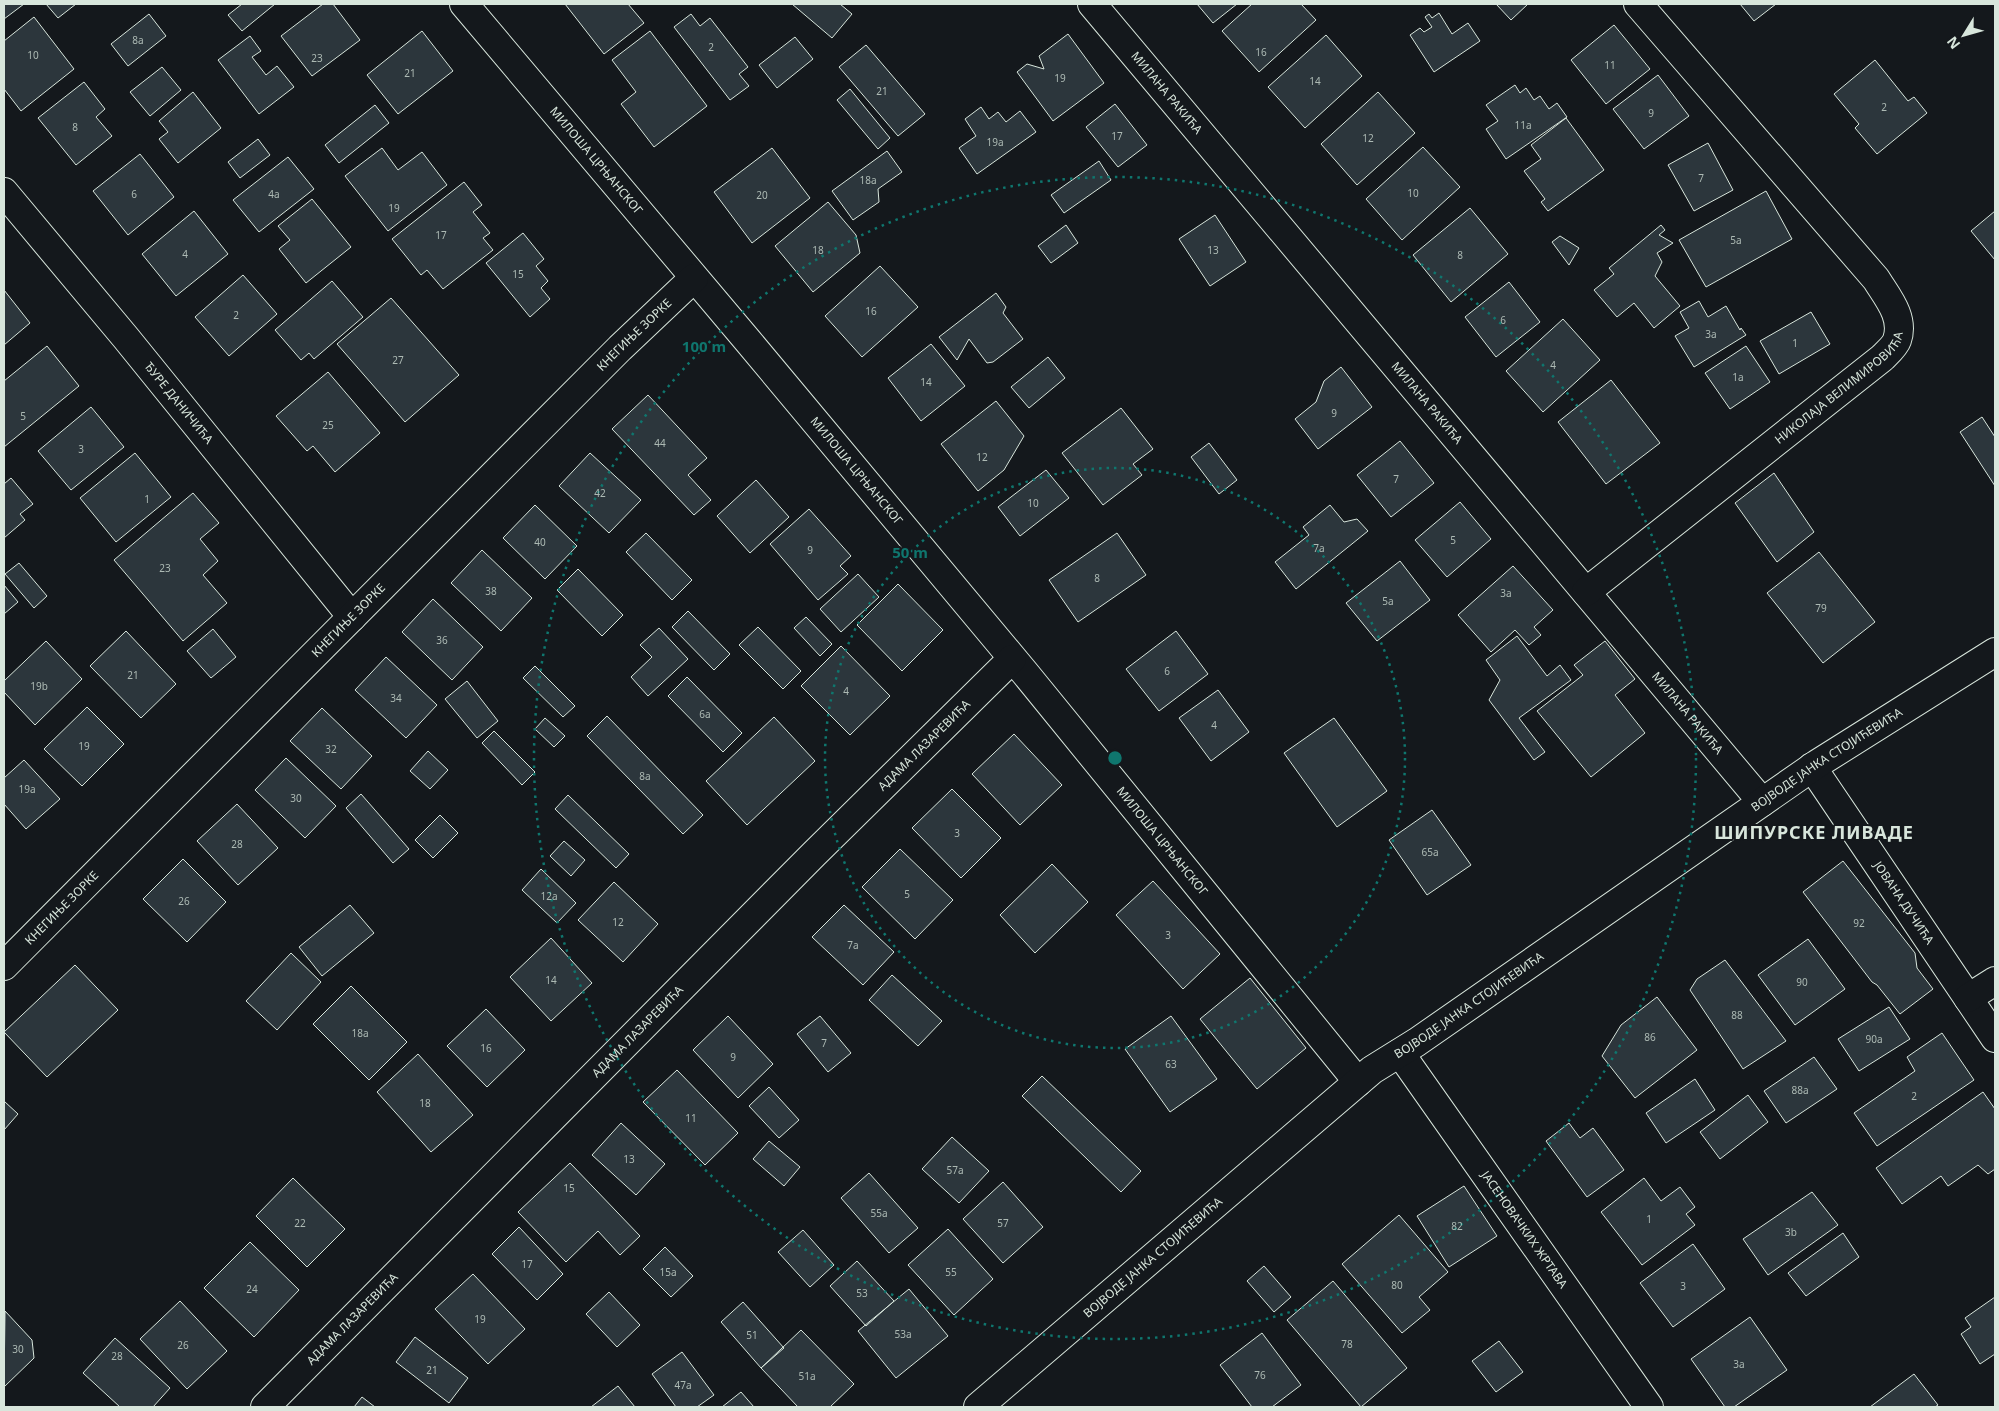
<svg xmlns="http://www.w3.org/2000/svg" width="1999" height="1411" viewBox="0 0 1999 1411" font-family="'Noto Sans',sans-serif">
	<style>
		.building { fill: #2c363c; stroke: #d8e6dc }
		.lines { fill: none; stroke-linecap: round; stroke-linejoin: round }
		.minor-casing { stroke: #d8e6dc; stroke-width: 30 }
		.minor { stroke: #14181c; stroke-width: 28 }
		.ring { fill: none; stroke: #0f766e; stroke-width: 2.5; stroke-dasharray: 2.5 5 }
		.labels { text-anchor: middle; stroke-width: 4; stroke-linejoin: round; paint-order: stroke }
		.number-label { font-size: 10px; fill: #adbab4 }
		.street-label { font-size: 12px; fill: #d8e6dc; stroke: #14181c }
		.district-label { font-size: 18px; font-weight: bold; letter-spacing: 1px; fill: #d8e6dc; stroke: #14181c }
		.centre { fill: #0f766e; stroke: #14181c; stroke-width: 2.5 }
		.ring-label { font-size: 15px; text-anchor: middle; font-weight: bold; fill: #0f766e; stroke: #14181c; stroke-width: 4; stroke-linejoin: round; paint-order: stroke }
	</style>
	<rect width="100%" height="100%" fill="#14181c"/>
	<!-- building -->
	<path class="building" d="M4 4H24L4 19Z
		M46 4H76L58 18Z
		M242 4H275L242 31 228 15Z
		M323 4H333L360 40 312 76 281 36Z
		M565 4H628L644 23 604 54Z
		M792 4H840L852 14 832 38Z
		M1197 4H1237L1213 23Z
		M1252 4H1301L1316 20 1259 72 1222 31Z
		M1496 4H1528L1511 20Z
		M1740 4H1776L1754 21Z
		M1439 13 1452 34 1468 23 1480 41 1434 72 1410 35 1420 28 1424 32 1432 27 1425 17 1429 14 1432 18Z
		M149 14 166 36 128 66 111 44Z
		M691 14 700 26 710 18 748 67 739 74 749 86 730 100 674 27Z
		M34 17 74 69 21 111 4 89V41Z
		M1614 25 1650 69 1606 104 1571 60Z
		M422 31 453 71 398 114 367 75Z
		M650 31 707 106 654 147 621 104 636 92 612 60Z
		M1068 34 1104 83 1053 121 1017 72 1027 64 1044 69 1039 56Z
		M1326 35 1362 76 1305 128 1268 87Z
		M250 36 261 51 252 57 266 75 277 66 294 87 259 114 218 60Z
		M795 37 813 59 777 88 759 65Z
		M866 45 925 114 898 136 839 67Z
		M1875 60 1908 101 1914 97 1927 113 1877 154 1855 128 1859 124 1834 94Z
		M162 67 181 90 150 116 130 92Z
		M1658 75 1689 116 1644 149 1613 109Z
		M84 82 105 109 96 117 112 136 76 165 38 118Z
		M1515 85 1520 93 1526 88 1534 100 1540 96 1549 109 1557 103 1567 117 1506 159 1486 129 1498 121 1486 105Z
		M850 89 890 138 878 149 837 100Z
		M193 92 221 128 178 163 159 139 168 132 159 121Z
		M1378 92 1415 133 1357 185 1321 144Z
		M1115 104 1147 145 1118 167 1086 127Z
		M375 105 389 123 339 163 325 145Z
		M981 107 989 119 998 112 1006 122 1020 111 1036 132 977 174 959 148 976 136 965 119Z
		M1566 118 1604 170 1548 211 1541 202 1545 199 1524 171 1541 159 1531 145Z
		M258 139 270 155 240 178 228 162Z
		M1708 143 1733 190 1694 211 1668 165Z
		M1423 147 1460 187 1402 240 1366 199Z
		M382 148 398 170 422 152 447 185 388 231 345 176Z
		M772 148 810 198 752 243 714 192Z
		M887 151 902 172 878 189 879 202 853 220 832 191Z
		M140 154 174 197 128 235 93 191Z
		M288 157 314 189 259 232 233 200Z
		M1099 161 1111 180 1064 213 1051 195Z
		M464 182 482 205 473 212 490 233 483 238 493 250 443 289 427 270 421 275 392 239Z
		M1766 191 1792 239 1706 287 1679 240Z
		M312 199 351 247 306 283 279 249 290 240 278 226Z
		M828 202 856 235 860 253 813 292 775 246Z
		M1470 208 1508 254 1451 302 1413 255Z
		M194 211 228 254 176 296 142 254Z
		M1995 211V260L1971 231Z
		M1215 215 1246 262 1210 286 1179 239Z
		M1066 225 1078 243 1051 263 1038 246Z
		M1661 225 1665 230 1659 235 1673 243 1657 253 1662 262 1655 276 1680 306 1654 328 1634 303 1617 317 1594 290 1614 274 1609 268Z
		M523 233 544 259 536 266 548 281 541 288 550 299 530 317 486 263Z
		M1560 236 1579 248 1569 265 1552 242Z
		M880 266 918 307 862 357 825 316Z
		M243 275 277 314 229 356 195 317Z
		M332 281 363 317 314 359 309 353 301 360 275 330Z
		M1509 282 1540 322 1496 357 1465 317Z
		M4 290 30 323 4 345Z
		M996 293 1006 307 1003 313 1023 339 993 362 987 363 969 339 957 360 939 337Z
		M391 298 459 375 405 422 337 344Z
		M1699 301 1708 317 1726 306 1740 330 1741 328 1746 335 1694 367 1675 336 1689 328 1680 312Z
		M1811 312 1830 344 1779 374 1760 341Z
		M1563 319 1600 360 1543 412 1506 371Z
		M931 344 965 386 921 421 888 378Z
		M47 346 79 386 4 447V381Z
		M1746 346 1770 382 1730 409 1705 373Z
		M1048 357 1065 378 1029 408 1011 387Z
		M1341 367 1372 407 1318 449 1295 419 1316 402 1324 381Z
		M328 372 380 433 335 472 313 446 307 451 276 416Z
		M1611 380 1660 443 1606 484 1558 422Z
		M648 395 707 458 688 475 711 500 694 515 612 429Z
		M996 401 1024 436 1004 470 978 491 941 444Z
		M91 407 124 447 71 490 38 451Z
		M1121 408 1153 449 1133 464 1142 475 1103 505 1062 453Z
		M1982 417 1995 437V486L1960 432Z
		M1400 441 1434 483 1391 517 1357 475Z
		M1209 443 1237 480 1219 494 1191 457Z
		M135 453 171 497 116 542 80 498Z
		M590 453 641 500 609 533 559 486Z
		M1046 470 1069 498 1020 536 998 507Z
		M1774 473 1814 532 1777 562 1735 503Z
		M11 478 33 504 20 514 25 520 4 538V484Z
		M756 480 789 517 750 553 717 516Z
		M193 493 219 523 200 539 218 561 203 575 227 603 183 641 114 560Z
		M1460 502 1491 539 1447 577 1415 540Z
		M535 505 577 546 545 579 503 538Z
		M1330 505 1344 522 1357 519 1368 531 1296 589 1275 562 1309 535 1303 527Z
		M809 509 851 556 840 566 848 574 818 600 770 544Z
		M646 533 692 580 672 600 626 552Z
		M1117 533 1146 575 1078 622 1049 580Z
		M482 550 532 598 501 631 451 583Z
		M1819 552 1875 622 1823 663 1767 593Z
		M1400 561 1430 600 1377 641 1346 603Z
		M19 563 47 596 34 608 5 574Z
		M1513 566 1553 610 1534 627 1541 635 1529 645 1515 630 1491 652 1458 615Z
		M578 569 623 615 602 636 557 590Z
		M858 574 879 597 841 632 820 609Z
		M898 584 943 630 902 671 857 625Z
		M4 585 18 602 4 614Z
		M433 599 483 647 452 680 402 632Z
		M688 611 730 654 714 670 672 627Z
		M806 617 832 644 820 656 794 628Z
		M758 627 801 671 783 689 739 645Z
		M659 628 688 659 648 696 631 677 652 657 640 645Z
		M213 629 236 657 211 678 187 651Z
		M126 631 176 684 141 718 90 666Z
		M1176 631 1208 674 1159 711 1126 669Z
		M1517 636 1547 676 1560 665 1571 680 1519 718 1545 752 1534 760 1489 700 1500 680 1486 660Z
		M46 641 82 679 35 725 4 692V681Z
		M1605 641 1635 679 1615 695 1645 733 1591 777 1537 711 1583 675 1574 665Z
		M841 646 890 696 850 735 801 686Z
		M386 657 437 705 406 738 355 690Z
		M535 666 575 706 563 717 523 678Z
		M687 677 742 733 723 752 668 696Z
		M467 681 498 721 477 738 445 699Z
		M1218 690 1249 732 1211 761 1179 718Z
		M87 707 124 744 82 786 44 749Z
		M322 708 372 756 341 789 290 741Z
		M607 716 703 815 683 834 587 736Z
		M774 717 815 761 747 825 706 781Z
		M545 718 565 736 554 747 535 729Z
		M1334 718 1387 791 1337 827 1284 753Z
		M494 731 535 772 522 785 482 743Z
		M1014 734 1062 785 1020 825 972 774Z
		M428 751 448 770 430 789 410 771Z
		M286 758 336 806 305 838 255 790Z
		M24 760 60 799 26 829 4 804V778Z
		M952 789 1001 838 961 878 912 828Z
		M361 794 409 849 393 863 346 808Z
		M568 795 629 854 616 868 555 809Z
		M237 804 278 848 238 885 197 841Z
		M1432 810 1471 865 1427 895 1389 840Z
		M440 815 458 833 433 858 415 840Z
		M564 841 585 860 571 876 550 856Z
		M900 849 953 900 915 939 862 887Z
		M183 859 226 902 187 942 143 899Z
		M1843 861 1915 953 1917 968 1933 989 1900 1014 1877 985 1872 982 1803 892Z
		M1052 864 1088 902 1035 953 1000 915Z
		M541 869 576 903 557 923 522 890Z
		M1153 881 1220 954 1183 989 1116 915Z
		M614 882 658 924 623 962 578 920Z
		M350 905 374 933 322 976 299 947Z
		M844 905 894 952 863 985 812 937Z
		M551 938 592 983 551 1021 510 977Z
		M1808 939 1845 989 1795 1025 1758 975Z
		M291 953 321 982 277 1030 246 1001Z
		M1725 960 1786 1041 1743 1069 1690 990 1697 979Z
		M75 965 118 1010 47 1077 4 1032Z
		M892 975 942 1021 918 1046 869 1000Z
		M1250 978 1306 1048 1257 1089 1200 1019Z
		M351 986 407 1042 369 1080 313 1024Z
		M1657 997 1697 1050 1635 1098 1602 1056 1621 1025Z
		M1889 1007 1910 1039 1859 1071 1838 1039Z
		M486 1009 525 1050 487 1087 447 1046Z
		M728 1016 773 1064 738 1098 693 1050Z
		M820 1016 851 1053 828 1072 797 1034Z
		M1171 1016 1217 1079 1170 1112 1125 1049Z
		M1942 1033 1974 1080 1877 1146 1854 1113 1915 1071 1907 1057Z
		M418 1054 473 1115 431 1152 377 1092Z
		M1814 1057 1837 1089 1786 1123 1764 1091Z
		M677 1070 738 1133 705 1165 643 1102Z
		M1042 1076 1141 1171 1121 1192 1022 1096Z
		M1695 1079 1715 1110 1666 1143 1646 1113Z
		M769 1087 799 1120 779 1138 749 1106Z
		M1983 1092 1995 1109V1169L1988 1174 1978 1165 1948 1186 1941 1176 1902 1204 1876 1168Z
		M1748 1095 1768 1122 1720 1159 1700 1132Z
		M4 1101 18 1114 4 1130Z
		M621 1123 665 1164 636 1195 592 1155Z
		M1569 1123 1580 1138 1593 1128 1624 1170 1587 1197 1546 1141Z
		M952 1137 989 1171 959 1203 922 1169Z
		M769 1141 800 1167 784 1186 753 1159Z
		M570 1163 640 1236 620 1255 598 1231 566 1262 518 1212Z
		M869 1173 918 1228 889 1253 841 1198Z
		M293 1178 345 1229 307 1267 256 1216Z
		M1644 1178 1661 1201 1680 1187 1695 1207 1686 1214 1695 1225 1642 1265 1601 1212Z
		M1003 1182 1043 1227 1003 1263 963 1219Z
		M1464 1186 1497 1236 1449 1267 1417 1216Z
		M1812 1192 1838 1225 1768 1275 1743 1239Z
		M1399 1215 1448 1272 1419 1297 1430 1310 1402 1333 1342 1264Z
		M519 1227 563 1274 537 1300 492 1254Z
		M948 1229 993 1279 954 1315 908 1265Z
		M803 1230 834 1265 810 1287 778 1252Z
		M1843 1233 1859 1257 1806 1296 1788 1273Z
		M250 1242 299 1290 254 1337 204 1288Z
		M1693 1244 1725 1289 1673 1327 1640 1283Z
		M665 1247 693 1276 671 1297 643 1269Z
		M857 1261 894 1301 866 1326 830 1286Z
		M1264 1266 1291 1297 1274 1312 1247 1281Z
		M473 1274 525 1329 488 1364 435 1309Z
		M1333 1281 1407 1368 1361 1407 1287 1320Z
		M909 1289 948 1336 896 1378 858 1331Z
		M609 1292 640 1325 617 1347 586 1314Z
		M1995 1297V1354L1980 1364 1961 1334 1971 1327 1965 1318Z
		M180 1301 227 1351 187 1389 140 1339Z
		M743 1302 784 1348 761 1368 721 1322Z
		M5 1311 32 1340 34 1358 4 1387Z
		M1750 1317 1787 1370 1734 1407H1725L1691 1359Z
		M801 1330 854 1384 830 1407H798L761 1368Z
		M1262 1333 1301 1385 1272 1407H1252L1220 1365Z
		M415 1337 468 1378 449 1403 396 1362Z
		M115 1338 170 1388 153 1407H120L83 1373Z
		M1499 1341 1523 1372 1496 1392 1472 1361Z
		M682 1352 714 1395 697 1407H676L652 1374Z
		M1914 1374 1938 1405 1935 1407H1870Z
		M618 1386 635 1407H591Z
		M741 1392 754 1407H722Z
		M362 1397 375 1407H354Z"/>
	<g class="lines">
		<defs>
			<g id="minor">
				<path id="s1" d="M464 4 748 341 1025 673 1358 1082"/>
				<path id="s2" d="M1092 4 1762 802"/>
				<path id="s3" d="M4 192 126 338 352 617"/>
				<path id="s4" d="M1586 592 1882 358C1887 353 1895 346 1897 340 1905 317 1887 297 1876 279L1638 4"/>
				<path id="s5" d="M1812 767 1995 1038"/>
				<path id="s6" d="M4 966 620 348 694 278"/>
				<path d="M1968 998 1995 981"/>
				<path id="s7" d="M1400 1053 1649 1407"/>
				<path id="s8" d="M265 1407 814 854 1012 659"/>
				<path id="s9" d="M978 1407 1372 1070 1417 1042 1817 764 1995 652"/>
			</g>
		</defs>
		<!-- minor casing -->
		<use href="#minor" class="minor-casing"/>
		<!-- minor -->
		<use href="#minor" class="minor"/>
	</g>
	<!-- distance rings -->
	<g class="ring">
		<circle cx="1115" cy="758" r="290"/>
		<circle cx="1115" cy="758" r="581"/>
	</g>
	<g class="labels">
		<!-- number labels -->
		<g class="number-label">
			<text x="138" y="44">8a</text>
			<text x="711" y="51">2</text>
			<text x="1261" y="56">16</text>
			<text x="33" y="59">10</text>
			<text x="317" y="62">23</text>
			<text x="1610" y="69">11</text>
			<text x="410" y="77">21</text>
			<text x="1060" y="82">19</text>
			<text x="1315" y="85">14</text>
			<text x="882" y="95">21</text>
			<text x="1884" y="111">2</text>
			<text x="1651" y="117">9</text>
			<text x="1523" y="129">11a</text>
			<text x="75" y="131">8</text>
			<text x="1117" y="140">17</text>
			<text x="1368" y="142">12</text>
			<text x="995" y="146">19a</text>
			<text x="1701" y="182">7</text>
			<text x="868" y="184">18a</text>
			<text x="1413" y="197">10</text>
			<text x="134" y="198">6</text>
			<text x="274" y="198">4a</text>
			<text x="762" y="199">20</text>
			<text x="394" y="212">19</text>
			<text x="441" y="239">17</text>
			<text x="1736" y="244">5a</text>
			<text x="818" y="254">18</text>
			<text x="1213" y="254">13</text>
			<text x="185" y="258">4</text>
			<text x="1460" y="259">8</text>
			<text x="518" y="278">15</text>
			<text x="871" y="315">16</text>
			<text x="236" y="319">2</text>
			<text x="1503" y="324">6</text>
			<text x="1711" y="338">3a</text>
			<text x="1795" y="347">1</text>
			<text x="398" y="364">27</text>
			<text x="1553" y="369">4</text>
			<text x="1738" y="381">1a</text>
			<text x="926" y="386">14</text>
			<text x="1334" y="417">9</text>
			<text x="23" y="420">5</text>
			<text x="328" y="429">25</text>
			<text x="660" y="447">44</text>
			<text x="81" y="453">3</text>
			<text x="982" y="461">12</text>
			<text x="1396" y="483">7</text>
			<text x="600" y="497">42</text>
			<text x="147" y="503">1</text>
			<text x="1033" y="507">10</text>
			<text x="1453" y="544">5</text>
			<text x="540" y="546">40</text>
			<text x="1319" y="552">7a</text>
			<text x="810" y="554">9</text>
			<text x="165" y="572">23</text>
			<text x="1097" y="582">8</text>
			<text x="491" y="595">38</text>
			<text x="1506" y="597">3a</text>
			<text x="1388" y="605">5a</text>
			<text x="1821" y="612">79</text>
			<text x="442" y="644">36</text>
			<text x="1167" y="675">6</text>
			<text x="133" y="679">21</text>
			<text x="39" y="690">19b</text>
			<text x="846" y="695">4</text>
			<text x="396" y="702">34</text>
			<text x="705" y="718">6a</text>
			<text x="1214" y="729">4</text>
			<text x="84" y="750">19</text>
			<text x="331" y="753">32</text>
			<text x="645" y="780">8a</text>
			<text x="27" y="793">19a</text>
			<text x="296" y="802">30</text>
			<text x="957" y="837">3</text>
			<text x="237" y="848">28</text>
			<text x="1430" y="856">65a</text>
			<text x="907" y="898">5</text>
			<text x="549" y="900">12a</text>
			<text x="184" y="905">26</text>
			<text x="618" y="926">12</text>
			<text x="1859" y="927">92</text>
			<text x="1168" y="939">3</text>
			<text x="853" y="949">7a</text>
			<text x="551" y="984">14</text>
			<text x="1802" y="986">90</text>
			<text x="1737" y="1019">88</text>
			<text x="360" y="1037">18a</text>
			<text x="1650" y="1041">86</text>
			<text x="1874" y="1043">90a</text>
			<text x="824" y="1047">7</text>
			<text x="486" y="1052">16</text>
			<text x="733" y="1061">9</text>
			<text x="1171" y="1068">63</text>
			<text x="1800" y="1094">88a</text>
			<text x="1914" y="1100">2</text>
			<text x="425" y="1107">18</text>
			<text x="691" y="1122">11</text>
			<text x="629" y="1163">13</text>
			<text x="955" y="1174">57a</text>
			<text x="569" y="1192">15</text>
			<text x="879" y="1217">55a</text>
			<text x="1649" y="1223">1</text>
			<text x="300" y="1227">22</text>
			<text x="1003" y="1227">57</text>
			<text x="1457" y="1230">82</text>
			<text x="1791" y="1236">3b</text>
			<text x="527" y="1268">17</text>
			<text x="668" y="1276">15a</text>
			<text x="951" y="1276">55</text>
			<text x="1397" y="1289">80</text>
			<text x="1683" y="1290">3</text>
			<text x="252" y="1293">24</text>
			<text x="862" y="1297">53</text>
			<text x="480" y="1323">19</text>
			<text x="903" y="1338">53a</text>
			<text x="752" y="1339">51</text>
			<text x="1347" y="1348">78</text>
			<text x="183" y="1349">26</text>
			<text x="18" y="1353">30</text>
			<text x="117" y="1360">28</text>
			<text x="1739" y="1368">3a</text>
			<text x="432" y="1374">21</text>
			<text x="1260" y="1379">76</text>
			<text x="807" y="1380">51a</text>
			<text x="683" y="1389">47a</text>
		</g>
		<!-- street labels -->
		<g class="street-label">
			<text dy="4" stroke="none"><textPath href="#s2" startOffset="116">МИЛАНА РАКИЋА</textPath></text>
			<text dy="4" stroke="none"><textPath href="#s1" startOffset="205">МИЛОША ЦРЊАНСКОГ</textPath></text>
			<text dy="4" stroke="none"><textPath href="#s6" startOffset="892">КНЕГИЊЕ ЗОРКЕ</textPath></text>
			<text dy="4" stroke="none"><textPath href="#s4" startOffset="326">НИКОЛАЈА ВЕЛИМИРОВИЋА</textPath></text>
			<text dy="4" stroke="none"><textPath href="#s2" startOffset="521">МИЛАНА РАКИЋА</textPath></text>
			<text dy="4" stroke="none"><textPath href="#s3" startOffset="274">ЂУРЕ ДАНИЧИЋА</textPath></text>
			<text dy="4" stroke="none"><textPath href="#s1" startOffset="610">МИЛОША ЦРЊАНСКОГ</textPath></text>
			<text dy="4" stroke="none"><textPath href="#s6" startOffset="488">КНЕГИЊЕ ЗОРКЕ</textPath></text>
			<text dy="4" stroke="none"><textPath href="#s2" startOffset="926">МИЛАНА РАКИЋА</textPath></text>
			<text dy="4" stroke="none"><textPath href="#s8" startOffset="934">АДАМА ЛАЗАРЕВИЋА</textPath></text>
			<text dy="4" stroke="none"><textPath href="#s9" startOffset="1069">ВОЈВОДЕ ЈАНКА СТОЈИЋЕВИЋА</textPath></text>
			<text dy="4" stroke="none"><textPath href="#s1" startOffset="1090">МИЛОША ЦРЊАНСКОГ</textPath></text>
			<text dy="4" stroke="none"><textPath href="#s5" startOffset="164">ЈОВАНА ДУЧИЋА</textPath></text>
			<text dy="4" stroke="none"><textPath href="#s6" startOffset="82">КНЕГИЊЕ ЗОРКЕ</textPath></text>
			<text dy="4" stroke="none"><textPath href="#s9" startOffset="635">ВОЈВОДЕ ЈАНКА СТОЈИЋЕВИЋА</textPath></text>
			<text dy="4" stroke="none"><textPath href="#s8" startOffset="529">АДАМА ЛАЗАРЕВИЋА</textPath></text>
			<text dy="4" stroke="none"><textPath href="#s7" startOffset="216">ЈАСЕНОВАЧКИХ ЖРТАВА</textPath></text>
			<text dy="4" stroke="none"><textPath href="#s9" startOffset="230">ВОЈВОДЕ ЈАНКА СТОЈИЋЕВИЋА</textPath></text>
			<text dy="4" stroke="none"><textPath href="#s8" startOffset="124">АДАМА ЛАЗАРЕВИЋА</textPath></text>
		</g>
		<!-- district labels -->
		<g class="district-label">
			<text x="1814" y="839">ШИПУРСКЕ ЛИВАДЕ</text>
		</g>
	</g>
	<circle cx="1115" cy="758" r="8" class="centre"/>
	<g class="ring-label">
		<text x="704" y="352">100 m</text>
		<text x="910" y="558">50 m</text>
	</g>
	<!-- border -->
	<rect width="1999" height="1411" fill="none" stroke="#d8e6dc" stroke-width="10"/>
	<!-- north arrow -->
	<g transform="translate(1964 35) rotate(233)" stroke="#14181c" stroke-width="4" paint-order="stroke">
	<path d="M0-4L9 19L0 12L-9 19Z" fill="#d8e6dc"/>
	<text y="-8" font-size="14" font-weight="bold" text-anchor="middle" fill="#d8e6dc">N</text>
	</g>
</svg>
